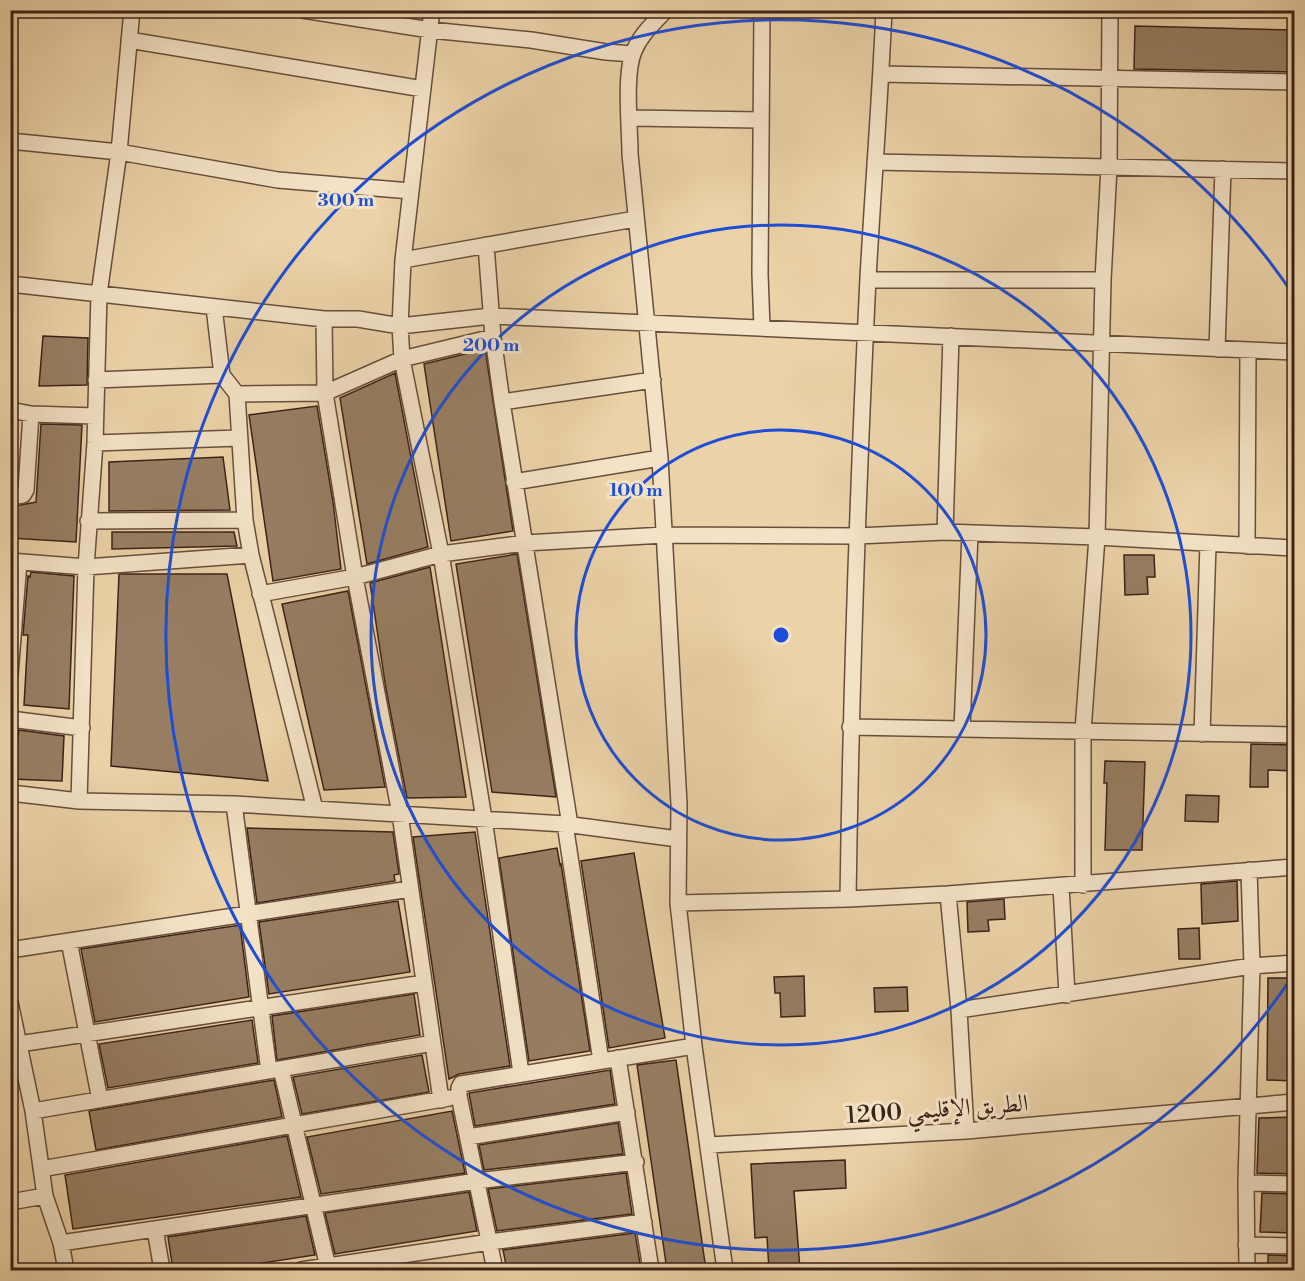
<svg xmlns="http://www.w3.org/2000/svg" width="1305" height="1281" viewBox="0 0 1305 1281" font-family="'Libre Bodoni',Amiri,serif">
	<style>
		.building { fill: #977e63; stroke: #3b2218; stroke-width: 1.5 }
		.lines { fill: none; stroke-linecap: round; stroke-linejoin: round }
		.minor-casing { stroke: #674e3c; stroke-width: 18 }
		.minor { stroke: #f3e2c6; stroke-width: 15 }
		.ring { fill: none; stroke: #1d4ed8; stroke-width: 3 }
		.labels { text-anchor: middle; stroke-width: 6; stroke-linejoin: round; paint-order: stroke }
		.street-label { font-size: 24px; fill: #3b2218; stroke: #f3e2c6 }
		.centre { fill: #1d4ed8; stroke: #f3e2c6; stroke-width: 3 }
		.ring-label { font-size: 18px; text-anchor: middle; font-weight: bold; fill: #1d4ed8; stroke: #f3e2c6; stroke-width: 6; stroke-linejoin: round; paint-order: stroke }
	</style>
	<rect width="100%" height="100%" fill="#ecd2a8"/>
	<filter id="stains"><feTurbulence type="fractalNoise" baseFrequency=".00333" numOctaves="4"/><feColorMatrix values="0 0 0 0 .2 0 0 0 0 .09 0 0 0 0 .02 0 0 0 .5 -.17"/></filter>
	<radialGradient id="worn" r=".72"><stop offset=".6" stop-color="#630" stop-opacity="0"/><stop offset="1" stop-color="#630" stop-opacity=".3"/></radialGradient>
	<!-- building -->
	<path class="building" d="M1135 26 1294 30V72L1134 69Z
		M43 336 88 338 87 385 39 386Z
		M485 349 513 531 451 541 424 364Z
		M395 373 428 547 367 564 340 398Z
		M317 406 333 502 341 569 273 581 249 415Z
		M41 424 82 425 76 542 10 538V507L36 502Z
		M223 457 230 510 109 511V462Z
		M112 532H234L237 546 112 549Z
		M517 554 556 797 492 792 456 564Z
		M1124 555H1154L1155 577H1147L1148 594 1125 595Z
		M430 567 466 797 407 798 386 689 370 583Z
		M31 572 74 576 69 709 24 705 28 635H23L28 576 30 577Z
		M119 574H227L268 781 111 766Z
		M348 591 385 787 324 790 282 604Z
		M19 730 64 736 62 781 11 779Z
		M1251 744 1294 745V771L1268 770V787H1250Z
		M1105 761 1145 762 1142 850H1105L1107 783H1104Z
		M1186 795 1219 796 1218 822 1185 821Z
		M247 828 393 832 399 874 394 875 395 881 257 903Z
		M475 832 510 1066 459 1074 449 1079 413 837Z
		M557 848 560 865 561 864 590 1051 529 1061 499 858Z
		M634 853 665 1038 609 1048 581 861Z
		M1237 881 1238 921 1202 924 1201 884Z
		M1004 899 1005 919 988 920 989 931 968 932 967 902Z
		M398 901 410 972 269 994 259 922Z
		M240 925 249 997 95 1022 81 949Z
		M1199 928 1200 959H1179L1178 929Z
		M804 976 805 1016 781 1017 780 993H775L774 977Z
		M1268 978H1294V1081L1267 1080Z
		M907 987 908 1011 875 1012 874 988Z
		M414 994 420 1035 277 1060 272 1016Z
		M252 1020 258 1063 108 1088 99 1044Z
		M422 1055 429 1092 302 1114 293 1077Z
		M676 1060 706 1270H667L637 1065Z
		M610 1070 615 1104 475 1126 469 1093Z
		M274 1080 282 1117 96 1150 89 1111Z
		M452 1111 465 1173 321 1194 307 1137Z
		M1294 1117V1174L1257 1173 1259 1118Z
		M618 1123 623 1154 484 1170 479 1145Z
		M287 1136 301 1197 73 1229 65 1175Z
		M845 1160 846 1188 794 1191 800 1270H769L767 1237 755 1238 751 1164Z
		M626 1173 632 1214 497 1231 488 1189Z
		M469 1192 477 1231 335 1254 325 1213Z
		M1262 1193 1294 1194V1233L1260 1232Z
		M306 1216 315 1255 217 1270H173L168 1237Z
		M635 1233 641 1270H507L503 1250Z
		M1268 1255 1294 1256V1270H1268Z"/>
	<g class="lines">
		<defs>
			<path id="minor" d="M303 10 430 30 531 40 606 52 633 54
				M432 10 403 260 400 326 402 359 441 554 484 819 521 1073
				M666 10C654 23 641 34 634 51 624 74 630 128 630 154L660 458 679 804 678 903 694 1046 725 1270
				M762 10 760 274 762 328
				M129 40 423 89
				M881 74 1294 82
				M630 118 760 120
				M10 141 119 152 278 180 411 191
				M875 162 1294 171
				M486 245 493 337 502 402 570 825
				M403 260 635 219
				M868 280H1103
				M10 284 324 319H358L400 326 491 316 1294 352
				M214 307 222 375 237 394 245 520 251 555 315 809
				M324 319 325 393 355 577 400 814 441 1100
				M1217 349 1223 169
				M96 380 222 375
				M237 394 325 393 402 359 493 337
				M502 402 653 380
				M10 410 31 414 95 416
				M95 443 239 438
				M514 482 660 458
				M10 497 23 495 26 490 31 414
				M88 521 245 520
				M945 532 951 336
				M1247 546 1248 350
				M10 561 86 567 251 555
				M260 594 355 577 441 554 525 543 664 535 857 536 945 532 1097 537 1294 548
				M10 675 19 562
				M10 719 82 728
				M850 727 1294 735
				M962 729 970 533
				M1202 734 1208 544
				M11 793 79 801 234 804 565 824 678 839
				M79 801 86 567 95 443 99 294 119 152 132 10
				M234 804 269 1071
				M565 824 601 1061
				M1083 885V731L1097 537 1103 280 1109 167 1110 10
				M1061 886 1067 995
				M948 894 959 1010 966 1131
				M848 899C851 692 858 485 868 278 873 189 880 100 884 10
				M678 903 848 899 948 894 1294 867
				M69 941 100 1100
				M10 950 410 889
				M10 1002 33 1111 45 1196 61 1243 66 1270
				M959 1010 1252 966 1294 963
				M19 1044 424 983
				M618 1058 651 1270
				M281 1069 328 1267
				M33 1111 433 1043
				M468 1137 627 1112
				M709 1145 966 1131 1294 1102
				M41 1169 449 1098
				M1246 1183 1294 1184
				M10 1202 45 1196
				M155 1229 162 1270
				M61 1243 477 1181 636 1162
				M1246 1245 1294 1246
				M301 1270 490 1242 644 1222
				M495 1270 459 1096V1088L461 1084 694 1046
				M1247 1270 1246 1183 1252 966 1249 870"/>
		</defs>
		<!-- minor casing -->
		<use href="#minor" class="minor-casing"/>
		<!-- minor -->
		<use href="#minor" class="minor"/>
	</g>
	<!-- distance rings -->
	<g class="ring">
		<circle cx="781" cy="635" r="205"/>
		<circle cx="781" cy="635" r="410"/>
		<path d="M1294 974A615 615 0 1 1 1294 296"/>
	</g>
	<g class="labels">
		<!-- street labels -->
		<g class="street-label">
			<text transform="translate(937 1109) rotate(-4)" y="8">الطريق الإقليمي 1200</text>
		</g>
	</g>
	<circle cx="781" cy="635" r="9" class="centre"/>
	<g class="ring-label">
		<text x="346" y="206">300 m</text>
		<text x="491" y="351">200 m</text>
		<text x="636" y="496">100 m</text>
	</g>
	<!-- margin -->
	<rect width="1305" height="1281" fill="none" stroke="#ecd2a8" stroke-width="36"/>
	<rect x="12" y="12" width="1281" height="1257" fill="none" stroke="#3b2218" stroke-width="3"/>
	<rect x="18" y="18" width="1269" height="1245" fill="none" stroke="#3b2218" stroke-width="1.5"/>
	<rect width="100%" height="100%" filter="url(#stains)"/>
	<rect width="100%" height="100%" fill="url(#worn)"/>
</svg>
